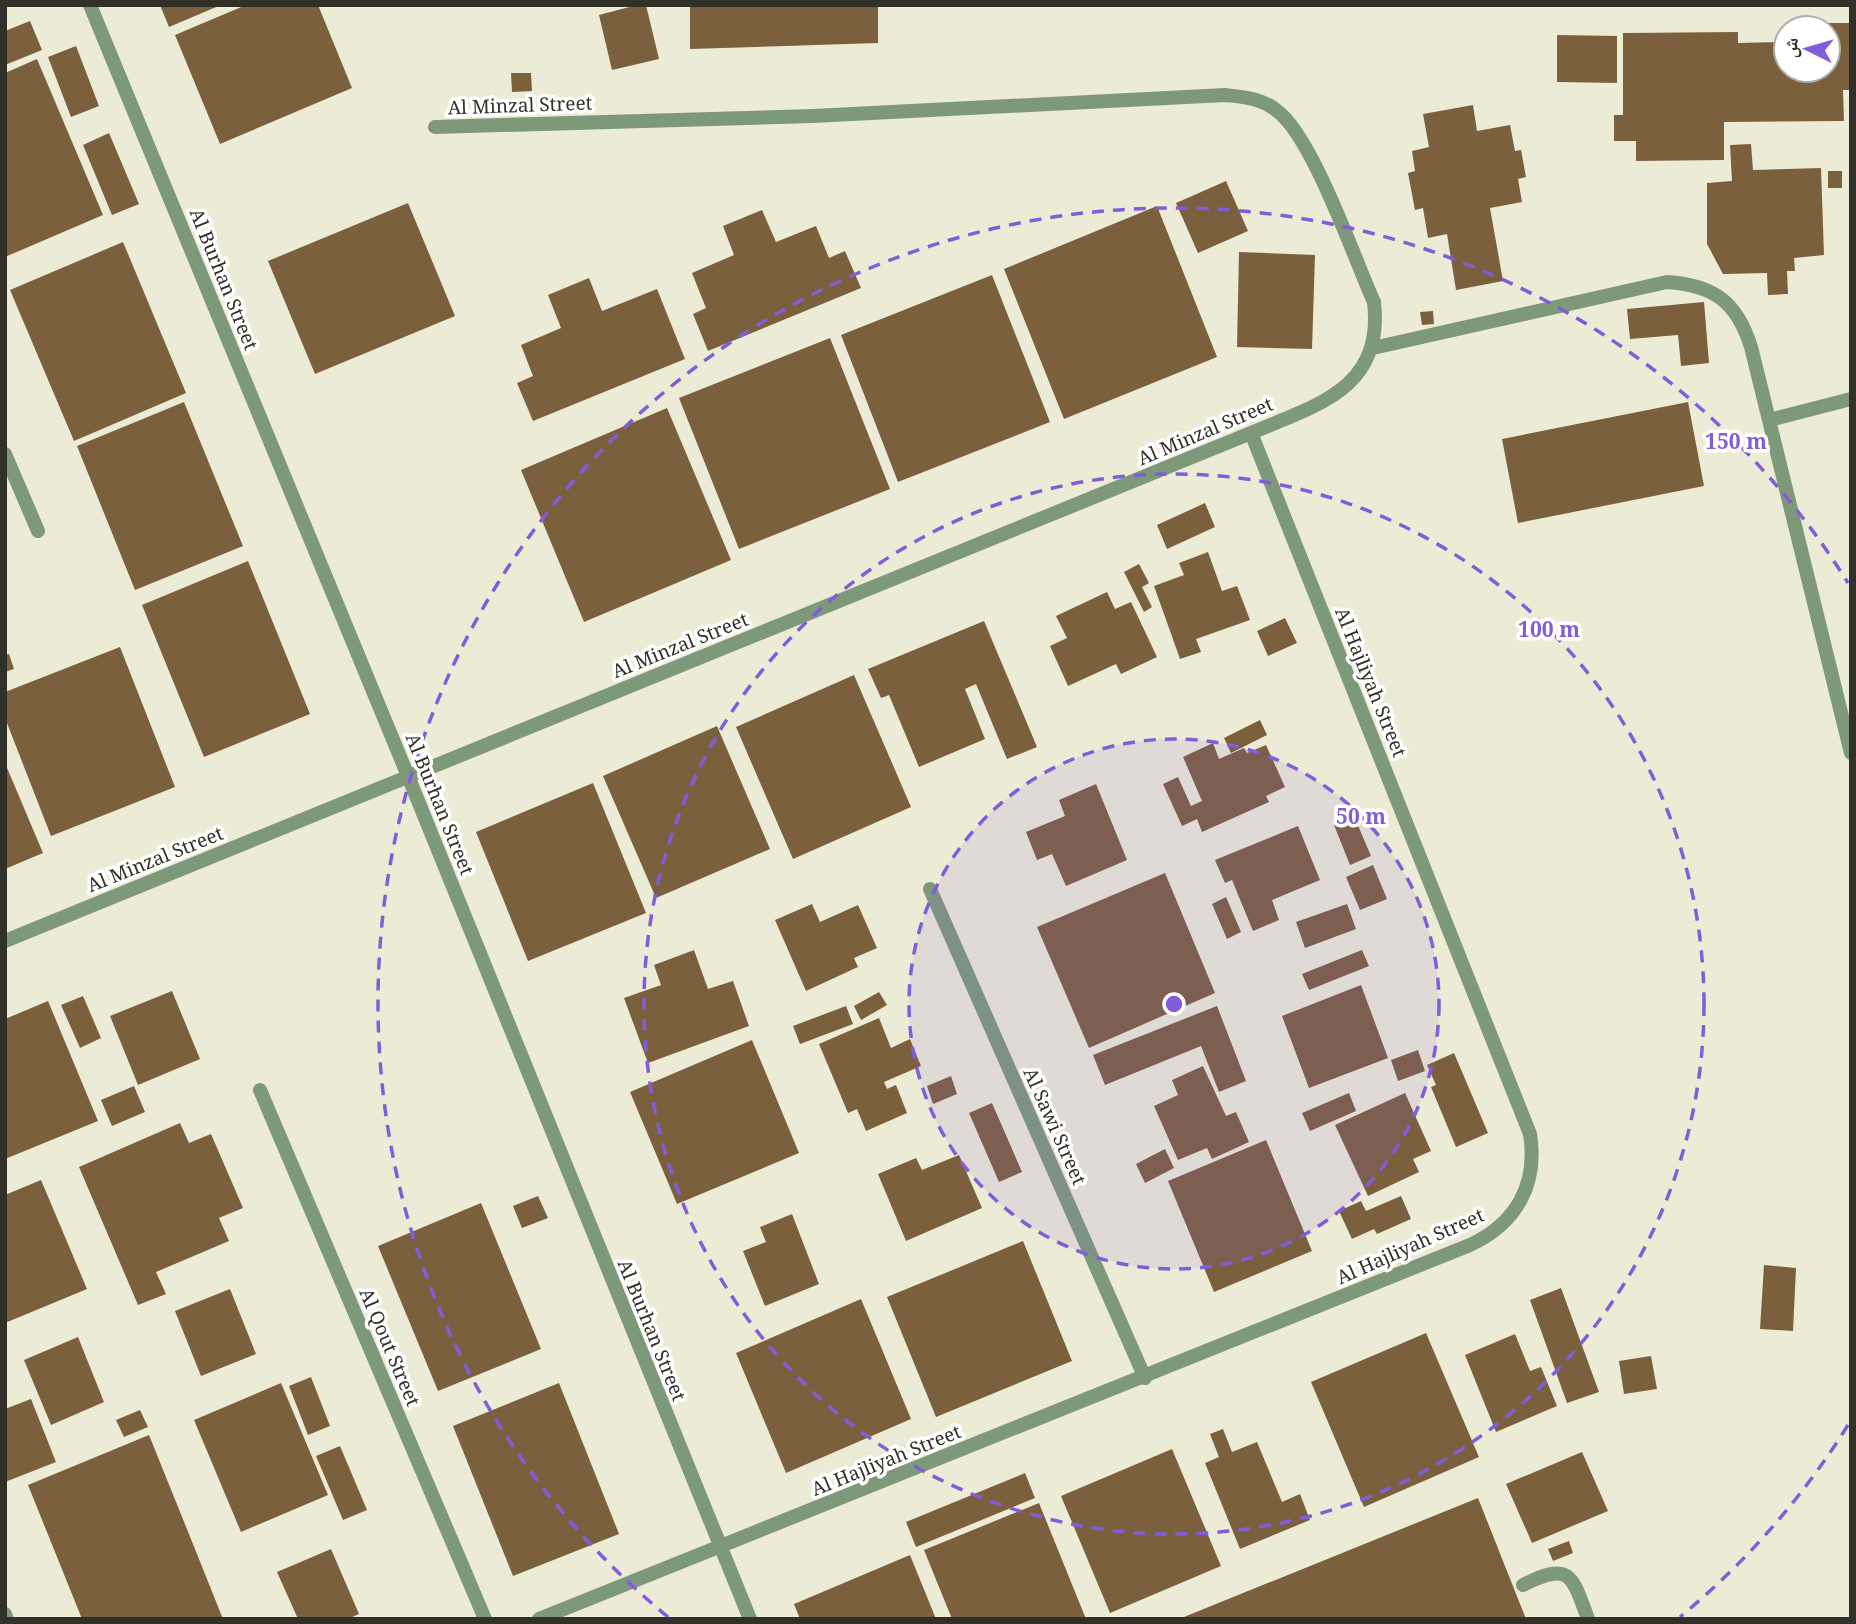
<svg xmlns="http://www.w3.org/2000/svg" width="1856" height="1624" viewBox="0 0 1856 1624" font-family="'Noto Serif','Noto Naskh Arabic',serif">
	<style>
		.building { fill: #7b603e }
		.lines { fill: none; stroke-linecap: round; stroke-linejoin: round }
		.lane { stroke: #7e997a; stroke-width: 14 }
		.street { stroke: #7e997a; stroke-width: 14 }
		.ring { fill: none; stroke: #815ed9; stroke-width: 3.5; stroke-dasharray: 12 9 }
		.labels { text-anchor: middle; stroke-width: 7; stroke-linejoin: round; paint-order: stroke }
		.street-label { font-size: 19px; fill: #313129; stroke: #fff }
		.centre { fill: #815ed9; stroke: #fff; stroke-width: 3.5 }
		.ring-label { font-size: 21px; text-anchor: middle; font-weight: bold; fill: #815ed9; stroke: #fff; stroke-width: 7; stroke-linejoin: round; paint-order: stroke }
	</style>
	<rect width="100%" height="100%" fill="#ececd6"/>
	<!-- building -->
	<path class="building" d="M160 5H221L169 27Z
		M246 5H318L352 88 220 144 175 35Z
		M637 5H646L659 59 612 70 599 15Z
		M690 5H878V43L690 49Z
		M30 21 42 50 5 65V31Z
		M1821 23H1851V90H1843L1844 121 1724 122V160L1636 161V141H1614V115H1623V33L1738 32V43L1779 42 1778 33H1786V70H1828V28H1821Z
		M1557 35 1617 36V83L1557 82Z
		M76 46 99 106 71 117 48 57Z
		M37 59 103 215 5 257V73Z
		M511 73H531L532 91 512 92Z
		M1473 105 1477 131 1510 125 1515 151 1521 150 1526 177 1518 179 1522 202 1490 208 1503 281 1456 290 1447 234 1428 238 1423 208 1415 210 1408 173 1415 171 1412 151 1429 147 1423 114Z
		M109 133 139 204 112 215 83 145Z
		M1751 144 1753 170 1821 168 1824 255 1794 258 1795 271H1787L1788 294 1768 295 1767 273 1723 274 1707 244V183L1732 181 1730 145Z
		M1828 171H1842V188H1828Z
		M1226 181 1248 231 1198 253 1176 203Z
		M408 203 455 316 315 374 268 261Z
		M1157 206 1217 357 1064 419 1004 269Z
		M762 210 776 242 816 226 829 258 845 251 861 288 708 351 693 314 706 308 692 273 734 255 723 226Z
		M123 242 186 393 74 441 10 290Z
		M1239 252 1315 255 1312 349 1237 347Z
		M992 275 1050 422 898 482 841 335Z
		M589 278 602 311 657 289 685 359 533 421 517 383 533 376 521 345 561 328 548 295Z
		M1704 302 1709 363 1681 366 1678 335 1630 339 1627 309Z
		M1433 311 1434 324 1422 325 1420 312Z
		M830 338 890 489 739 549 679 398Z
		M184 402 243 546 135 590 77 446Z
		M1688 402 1704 486 1518 523 1502 439Z
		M667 408 731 560 584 622 521 470Z
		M1205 503 1215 527 1167 549 1157 525Z
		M1208 552 1222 591 1237 586 1250 620 1196 639 1201 652 1180 659 1154 586 1184 575 1179 563Z
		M248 561 310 714 204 757 142 605Z
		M1139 564 1149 583 1142 587 1152 607 1144 612 1124 572Z
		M1107 592 1115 609 1131 602 1157 657 1121 674 1116 664 1068 686 1050 646 1067 638 1056 616Z
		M1285 618 1297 643 1268 656 1257 631Z
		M984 621 1037 747 1007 759 976 684 965 689 985 739 919 767 889 695 881 698 868 669Z
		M120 647 175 787 51 836 5 718V692Z
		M9 654 14 669 5 672V655Z
		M854 675 911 807 793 859 736 727Z
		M1260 720 1267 735 1231 753 1224 738Z
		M717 726 770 849 656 898 603 776Z
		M1213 743 1219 759 1244 748 1247 753 1266 745 1285 787 1266 796 1269 802 1202 832 1197 819 1182 826 1163 784 1178 777 1191 806 1202 801 1183 757Z
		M5 763 43 853 5 869Z
		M593 783 646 913 528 961 476 832Z
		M1096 784 1127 860 1066 886 1052 854 1037 860 1026 832 1065 816 1059 800Z
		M1354 816 1371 856 1350 865 1334 825Z
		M1298 826 1320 880 1272 900 1279 920 1253 931 1232 880 1225 883 1215 860Z
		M1373 865 1387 899 1360 910 1346 877Z
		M1165 873 1215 993 1089 1048 1037 927Z
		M1226 897 1241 932 1227 939 1212 904Z
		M812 904 820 922 858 905 877 948 854 958 858 967 806 991 775 920Z
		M1347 904 1356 929 1305 948 1296 922Z
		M694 950 708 989 733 981 749 1026 648 1063 624 998 661 985 654 965Z
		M1362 950 1369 966 1309 990 1302 974Z
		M1361 985 1388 1058 1309 1088 1282 1016Z
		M172 991 200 1059 138 1085 110 1016Z
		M879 992 887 1005 861 1020 854 1006Z
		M83 996 101 1038 80 1048 61 1005Z
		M48 1001 98 1121 5 1159V1019Z
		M846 1006 853 1024 800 1044 793 1026Z
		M1217 1006 1246 1081 1219 1092 1201 1046 1105 1085 1093 1055Z
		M879 1018 891 1048 910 1039 921 1066 884 1082 887 1089 896 1085 907 1113 866 1131 857 1109 848 1113 819 1044Z
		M752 1040 799 1153 677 1204 630 1092Z
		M1418 1050 1425 1071 1398 1081 1391 1060Z
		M1454 1053 1488 1133 1456 1147 1431 1087 1436 1085 1427 1065Z
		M1203 1066 1226 1116 1236 1112 1249 1142 1212 1159 1207 1148 1178 1160 1154 1106 1178 1095 1172 1080Z
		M951 1076 957 1094 933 1104 927 1086Z
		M134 1086 145 1112 112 1126 101 1100Z
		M1349 1093 1356 1111 1310 1131 1302 1113Z
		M1405 1093 1431 1151 1413 1159 1419 1172 1368 1196 1335 1125Z
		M992 1103 1022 1172 999 1182 969 1113Z
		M180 1123 189 1143 211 1134 243 1208 219 1218 229 1241 156 1272 166 1294 138 1305 79 1167Z
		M1266 1140 1312 1251 1214 1292 1168 1181Z
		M1165 1149 1174 1168 1145 1183 1136 1164Z
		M959 1155 982 1208 906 1241 878 1174 916 1158 922 1170Z
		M41 1180 87 1289 5 1323V1195Z
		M538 1196 548 1218 522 1228 513 1206Z
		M1401 1196 1411 1219 1377 1234 1374 1229 1352 1239 1339 1211 1361 1201 1366 1211Z
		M481 1203 541 1349 438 1391 378 1246Z
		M792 1214 819 1284 765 1306 743 1251 766 1242 760 1227Z
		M1023 1241 1072 1361 936 1417 887 1297Z
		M1764 1265 1796 1268 1793 1331 1760 1329Z
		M1561 1288 1599 1392 1567 1403 1530 1300Z
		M230 1289 256 1354 201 1376 175 1311Z
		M861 1299 911 1419 786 1473 736 1353Z
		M1426 1333 1479 1457 1364 1507 1311 1382Z
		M1515 1334 1530 1371 1541 1367 1557 1406 1496 1432 1465 1355Z
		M78 1337 104 1402 51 1425 24 1360Z
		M1651 1356 1657 1389 1624 1394 1619 1361Z
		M311 1377 330 1426 308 1435 289 1386Z
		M281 1383 328 1495 241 1532 194 1420Z
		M559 1383 619 1534 513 1576 453 1426Z
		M31 1399 56 1462 5 1482V1409Z
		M140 1410 148 1427 124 1437 116 1420Z
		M1223 1429 1232 1452 1257 1442 1282 1502 1300 1494 1310 1520 1240 1549 1205 1463 1219 1457 1210 1434Z
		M149 1435 197 1554 223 1619H82L28 1485Z
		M340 1446 367 1510 343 1520 316 1456Z
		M1172 1449 1221 1566 1110 1613 1061 1496Z
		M1582 1452 1608 1511 1532 1543 1506 1484Z
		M1025 1473 1035 1498 916 1547 906 1522Z
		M1478 1498 1526 1619H1179Z
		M1039 1503 1086 1619H952L924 1550Z
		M1569 1541 1573 1553 1553 1561 1548 1549Z
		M331 1549 359 1614 348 1619H298L277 1572Z
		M910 1555 936 1619H800L794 1604Z"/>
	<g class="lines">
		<!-- lane -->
		<path class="lane" d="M1373 348 1667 282C1714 285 1737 302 1751 347L1851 753
			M1769 420 1851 399
			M1523 1585C1570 1561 1572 1575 1588 1619"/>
		<!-- street -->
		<path class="street" d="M90 5 408 776 750 1619
			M5 454 38 531
			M930 889 1145 1378
			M5 941 1251 433C1317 405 1384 389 1374 302 1354 258 1312 135 1276 110 1261 98 1244 97 1225 95L813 116 435 127
			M260 1090 485 1619
			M5 1614 7 1619
			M539 1619 1470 1245C1517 1223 1538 1184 1530 1134L1251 433"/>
	</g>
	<!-- distance rings -->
	<circle cx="1174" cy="1004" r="265" fill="#815ed9" fill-opacity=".12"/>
	<g class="ring">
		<circle cx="1174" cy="1004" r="265"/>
		<circle cx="1174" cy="1004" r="530"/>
		<path d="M1848 1425A795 795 0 0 1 1680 1617M668 1617A795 795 0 1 1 1848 583"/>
	</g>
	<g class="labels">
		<!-- street labels -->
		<g class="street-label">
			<text transform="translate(520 105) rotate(-2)" y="7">Al Minzal Street</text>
			<text transform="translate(224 279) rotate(68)" y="7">Al Burhan Street</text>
			<text transform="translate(1205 431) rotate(-23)" y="7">Al Minzal Street</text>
			<text transform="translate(680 645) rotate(-22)" y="7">Al Minzal Street</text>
			<text transform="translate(1371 682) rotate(68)" y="7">Al Hajliyah Street</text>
			<text transform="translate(440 804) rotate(68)" y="7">Al Burhan Street</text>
			<text transform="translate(155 859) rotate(-22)" y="7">Al Minzal Street</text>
			<text transform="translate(1055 1126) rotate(66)" y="7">Al Sawi Street</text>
			<text transform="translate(1410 1246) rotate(-24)" y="7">Al Hajliyah Street</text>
			<text transform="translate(652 1330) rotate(68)" y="7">Al Burhan Street</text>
			<text transform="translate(390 1347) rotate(67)" y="7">Al Qout Street</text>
			<text transform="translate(886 1460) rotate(-22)" y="7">Al Hajliyah Street</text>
		</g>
	</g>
	<circle cx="1174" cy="1004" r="10" class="centre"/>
	<g class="ring-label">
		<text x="1736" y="449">150 m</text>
		<text x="1549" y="637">100 m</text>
		<text x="1361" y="824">50 m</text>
	</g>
	<!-- border -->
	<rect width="1856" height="1624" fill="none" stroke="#313129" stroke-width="14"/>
	<!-- north arrow -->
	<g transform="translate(1807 49) rotate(275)"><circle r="33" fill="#ffffff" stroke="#adada9" stroke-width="2"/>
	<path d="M0-5L12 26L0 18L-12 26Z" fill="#815ed9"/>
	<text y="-10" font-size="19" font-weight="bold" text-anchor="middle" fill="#313129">ش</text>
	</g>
</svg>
